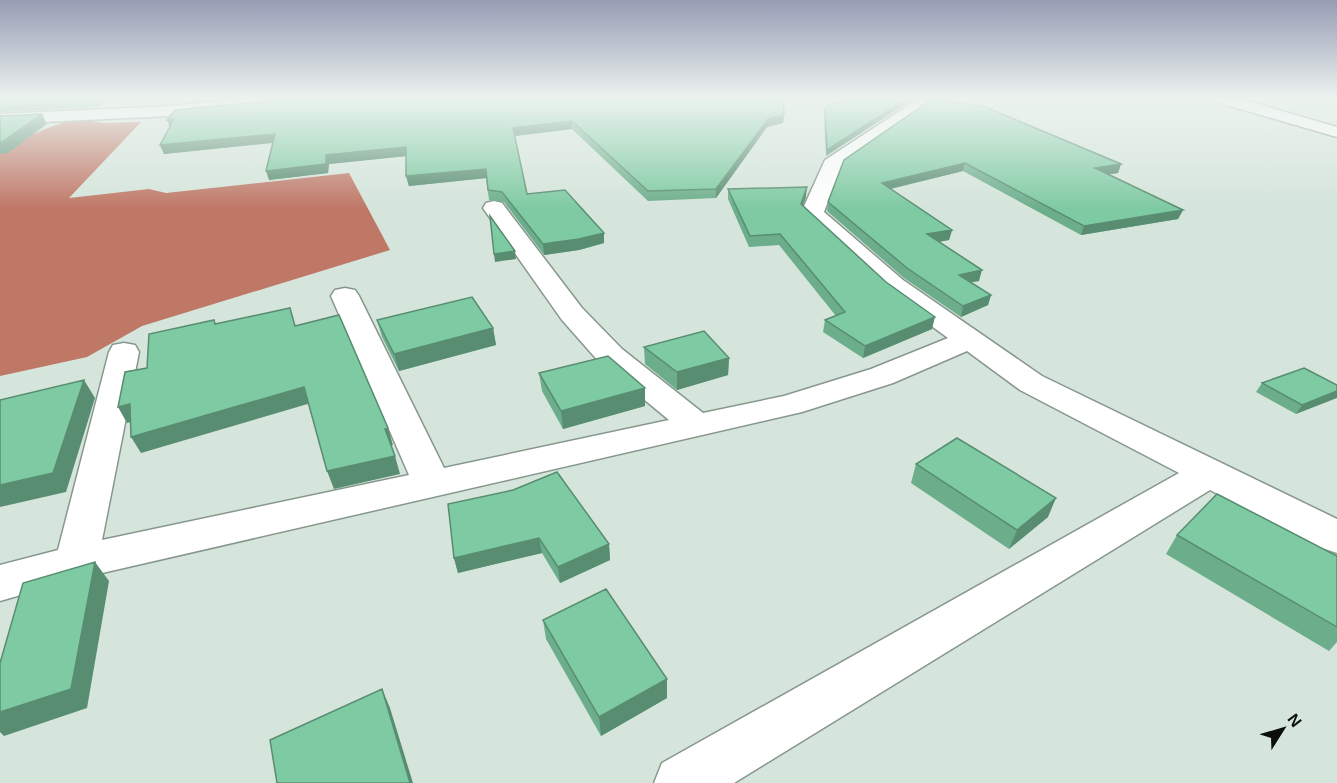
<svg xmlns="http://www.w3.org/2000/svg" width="1337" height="783" viewBox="0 0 1337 783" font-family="Helvetica,sans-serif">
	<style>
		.water { fill: #bf7766 }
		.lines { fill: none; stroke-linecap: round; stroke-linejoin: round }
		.minor-casing { stroke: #88978e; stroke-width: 3 }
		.minor { fill: #fff; fill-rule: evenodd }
		.wall { fill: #6cae8b }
		.shaded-wall { fill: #588d71 }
		.building { fill: #7ecaa2; stroke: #588d71; stroke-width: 1.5 }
	</style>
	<rect width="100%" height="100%" fill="#d5e5db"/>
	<!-- water -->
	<path class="water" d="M75 119 104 123 141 122 69 198 149 189 166 193 349 173 390 250 142 326 87 357 0 376V154C21 138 49 126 75 119Z"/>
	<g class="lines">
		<defs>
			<path id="minor" d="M245 99H311L303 104 170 116 0 124V114L170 106Z
				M918 99H937L841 167 824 212 903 280 1042 376 1337 519V553L1322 548 1210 490 734 783H654L662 763 1179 473 1020 390 967 351 893 383 802 412 76 579 0 601V565L58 550 109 352 113 345 124 343 135 345 139 352 102 540 409 475 331 296 335 290 345 288 355 290 359 296 444 468 669 420 600 363 562 320 483 208 486 203 494 201 502 203 582 308 622 349 703 413 784 396 871 369 948 338 885 292 801 213 825 160Z
				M1214 99H1241L1337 127V137L1216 102Z"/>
		</defs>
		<!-- minor casing -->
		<use href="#minor" class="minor-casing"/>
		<!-- minor -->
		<use href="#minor" class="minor"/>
	</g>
	<!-- wall -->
	<path class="wall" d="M0 99H107L97 107 0 112Z
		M291 99 784 115 783 123 767 127 716 198 648 201 572 129 515 136 527 194 604 243 579 250 544 255 504 202 489 200 486 178 409 186 406 176V156L329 164 328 173 269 180 273 143 164 154 160 145Z
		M840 99 826 156 824 114 825 108Z
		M932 99 1121 164 1118 173 1108 174 1183 210 1178 219 1081 235 963 171 891 189 952 230 949 240 939 242 979 281 971 282 991 295 988 305 961 317 904 278 827 211 828 202Z
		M728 189 806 197 803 206 932 329 863 358 823 332 825 320 836 316 779 245 749 247 728 199Z
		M377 320 493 328 496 345 399 371 382 337Z
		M644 347 729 358 728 375 677 390 645 364Z
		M539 373 645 406 563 429 542 391Z
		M1262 383 1337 385 1296 414 1256 392Z
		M916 464 1048 517 1009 549 911 483Z
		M448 504 609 544 610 560 560 583 542 553 458 573 454 558Z
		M1177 535 1337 556V642L1329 651 1166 554Z
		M543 620 667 679V698L601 736 546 639Z"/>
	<!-- shaded-wall -->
	<path class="shaded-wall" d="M94 99H107L97 107Z
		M189 99H216L189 102Z
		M906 99H913L826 156 827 150Z
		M42 114 47 124 8 153 0 154V142Z
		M784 115 783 123 767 127 716 198V189L768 119Z
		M174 119 170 128 167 120Z
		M572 121V129L514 136 513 128Z
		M275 134 278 142 164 154 160 145Z
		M406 147 407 156 329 164 328 173 269 180 266 171 326 155Z
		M965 163 963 171 880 191 882 183Z
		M1121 164 1118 173 1092 177 1095 168Z
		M486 169 487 178 409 186 406 176Z
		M807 187 806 197 799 215 801 204Z
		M1183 210 1178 219 1081 235 1084 226Z
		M952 230 949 240 925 244 927 234Z
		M604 233V243L579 250 544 255 543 244Z
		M515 251 516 259 495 262 494 254Z
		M982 270 979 281 956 285 959 275Z
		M991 295 988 305 961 317 963 306Z
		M935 317 932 329 863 358 865 346Z
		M493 328 496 345 399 371 394 354Z
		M729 358 728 375 677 390V372Z
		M84 380 95 398 66 492 0 507V485Z
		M304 387 311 403 141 453 131 437Z
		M645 388V406L563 429 561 411Z
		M1337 391V398L1296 414 1302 405Z
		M130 404 140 420 127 423 118 407Z
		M388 428 393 445 390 446 385 429Z
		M395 456 400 474 334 489 327 471Z
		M1056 498 1048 517 1009 549 1017 530Z
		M539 538 542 553 458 573 454 558Z
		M609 544 610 560 560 583 558 567Z
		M95 562 109 581 87 708 4 736 0 732V712Z
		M667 679V698L601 736 599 717Z
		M382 689 390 708 413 783H410Z"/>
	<!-- building -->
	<path class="building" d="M0 99H54L0 102Z
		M291 99H783L784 115 768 119 716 189 648 191 572 121 513 128 527 194 565 190 604 233 579 239 543 244 502 192 488 190 486 169 406 176V147L326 155V164L266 171 275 134 160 145 174 119 167 120 175 110Z
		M840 99H906L827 150 825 108Z
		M932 99 983 106 1121 164 1095 168 1183 210 1084 226 965 163 882 183 952 230 927 234 982 270 959 275 991 295 963 306 907 268 828 202 844 160Z
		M42 114 2 142H0V116Z
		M807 187 801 204 886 282 935 317 865 346 825 320 845 312 780 234 750 236 728 189Z
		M490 216 515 251 494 254Z
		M472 297 493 328 394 354 377 320Z
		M290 308 295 326 339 315 388 428 385 429 395 456 327 471 304 387 131 437 130 404 118 407 125 372 147 368 149 334 214 320 215 324Z
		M704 331 729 358 677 372 644 347Z
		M608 356 645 388 561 411 539 373Z
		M1304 368 1337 385V391L1302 405 1262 383Z
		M84 380 53 473 0 485V400Z
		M957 438 1056 498 1017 530 916 464Z
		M557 472 609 544 558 567 539 538 454 558 448 504 513 490Z
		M1217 494 1337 556V627L1177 535Z
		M95 562 71 689 0 712V663L23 583Z
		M606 589 667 679 599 717 543 620Z
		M382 689 410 783H277L270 740Z"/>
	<!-- sky -->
	<linearGradient id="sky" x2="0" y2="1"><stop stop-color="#979cb4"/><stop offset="0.47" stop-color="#ecf3ef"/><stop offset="1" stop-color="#ecf3ef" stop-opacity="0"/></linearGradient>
	<rect width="1337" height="209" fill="url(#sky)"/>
	<!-- north arrow -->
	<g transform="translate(1283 729) rotate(53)" stroke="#d5e5db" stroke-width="4.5" paint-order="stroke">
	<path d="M0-4.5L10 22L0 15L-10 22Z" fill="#0a0f0c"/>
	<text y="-9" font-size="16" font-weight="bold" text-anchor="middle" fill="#0a0f0c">N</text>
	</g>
</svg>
